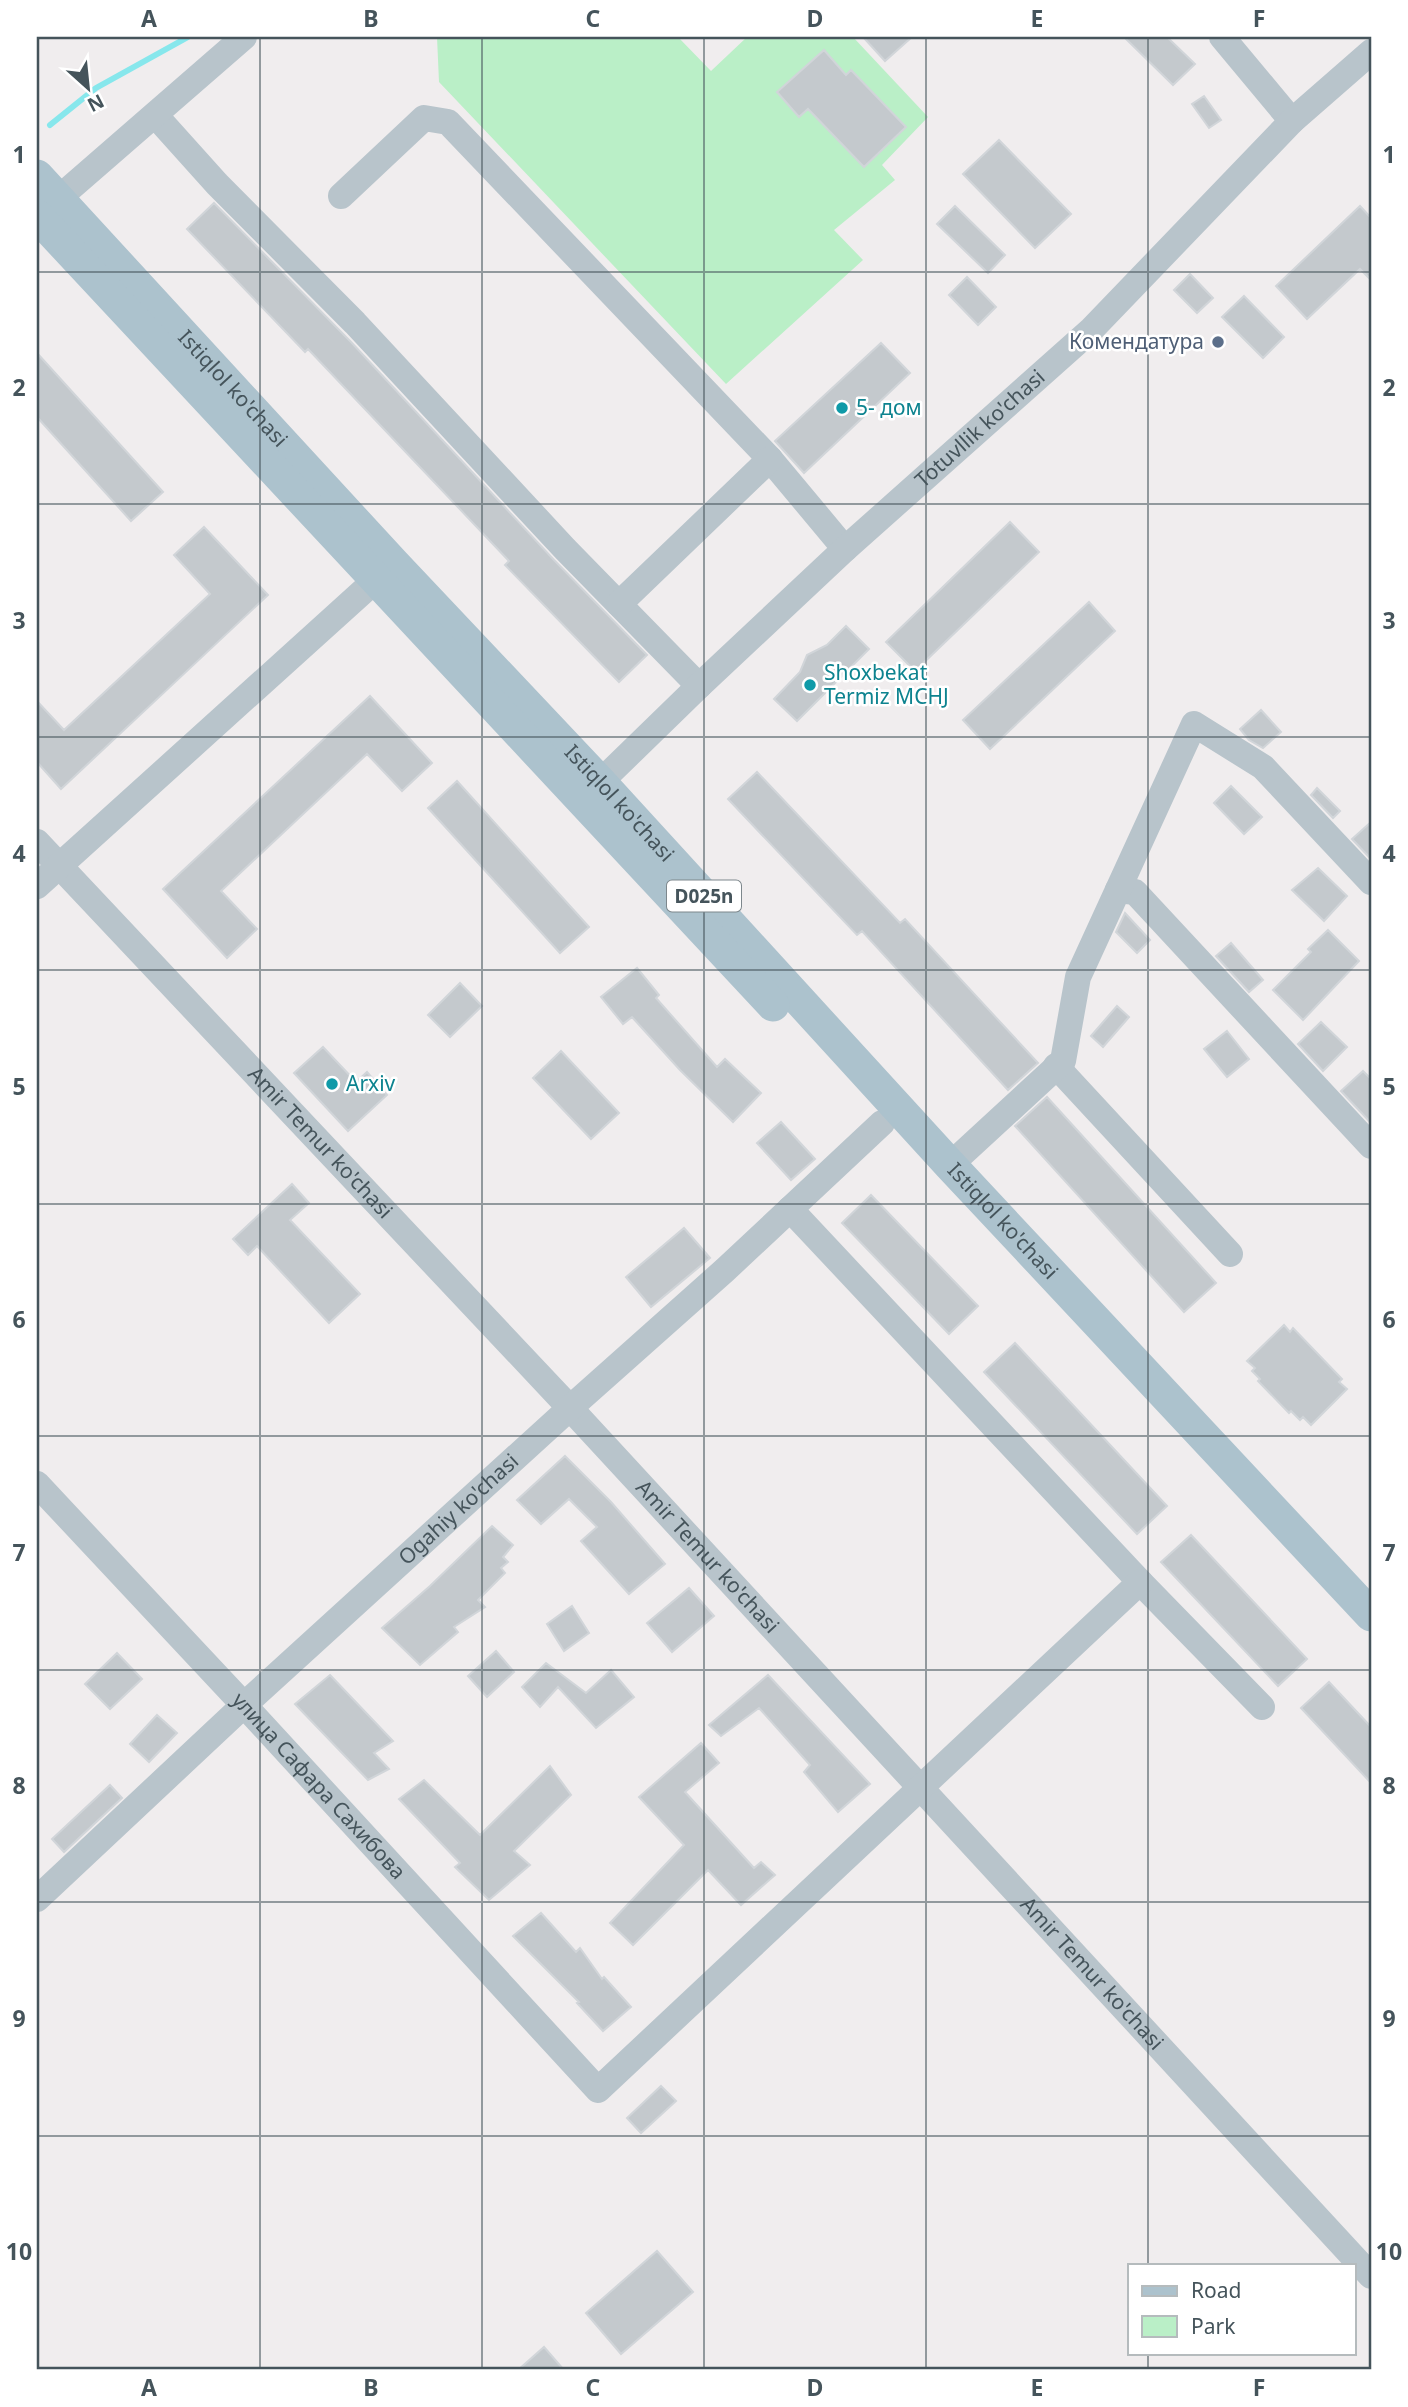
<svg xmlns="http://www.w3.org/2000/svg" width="1408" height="2407" viewBox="0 0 1408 2407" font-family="'Noto Sans',sans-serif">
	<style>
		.green { fill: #baefc7 }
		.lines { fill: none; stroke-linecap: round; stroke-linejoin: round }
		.stream { stroke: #87e7ec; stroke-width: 6 }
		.building { fill: #c4c9cd; stroke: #d1d5d9; stroke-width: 2 }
		.minor { stroke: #b8c4cb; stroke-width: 26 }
		.major { stroke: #acc2cd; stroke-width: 33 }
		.grid { fill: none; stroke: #45545b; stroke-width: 2; stroke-opacity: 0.55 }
		.service-dot { fill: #5c6f8a; stroke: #fff; stroke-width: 2.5 }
		.culture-dot { fill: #0f9aa8; stroke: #fff; stroke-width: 2.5 }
		.labels { text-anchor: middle; stroke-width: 5; stroke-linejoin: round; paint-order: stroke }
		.shield { fill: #fff; stroke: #7d878c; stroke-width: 2 }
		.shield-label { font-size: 19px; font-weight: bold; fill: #45545b }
		.service-label { font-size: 21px; fill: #4e5e75; stroke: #fff; text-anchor: end }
		.street-label { font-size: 21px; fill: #45545b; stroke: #fff }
		.culture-label { font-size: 21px; fill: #0d838f; stroke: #fff; text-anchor: start }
		.neatline { fill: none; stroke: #45545b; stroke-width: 2.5 }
		.grid-label { font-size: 23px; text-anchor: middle; font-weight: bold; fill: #45545b }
	</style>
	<rect width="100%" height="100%" fill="#f0edee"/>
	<!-- green -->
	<path class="green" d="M437 37H678L711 71 747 37H853L928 117 882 165 895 180 834 230 863 260 726 384 439 82Z"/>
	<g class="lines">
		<!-- stream -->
		<path class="stream" d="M50 125 96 88 188 37"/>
	</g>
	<!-- building -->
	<path class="building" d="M863 37H912L885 61Z
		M1124 37H1167L1195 64 1173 85Z
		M824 50 846 75 851 70 906 127 864 167 808 109 799 117 777 92Z
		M1204 96 1221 120 1209 128 1192 104Z
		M999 140 1071 214 1035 248 963 174Z
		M214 203 351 342 554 560 647 655 619 682 505 565 509 561 308 349 305 352 187 229Z
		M955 206 1005 255 988 273 937 224Z
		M1360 206 1371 218V280L1360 269 1307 319 1276 286Z
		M1190 274 1213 298 1197 313 1174 290Z
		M967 277 996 307 978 325 949 295Z
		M1244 296 1284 337 1263 358 1222 317Z
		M881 343 910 373 804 473 775 441Z
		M37 353 163 492 131 521 37 417Z
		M1010 522 1039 552 915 671 886 642Z
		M204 527 268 595 61 789 37 762V701L64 730 210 594 174 555Z
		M1089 602 1115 631 990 749 963 720Z
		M846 626 869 649 797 721 774 699 800 672 807 655 827 645Z
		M370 696 432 763 402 791 367 754 221 891 257 929 227 958 163 889Z
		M1261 710 1281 732 1263 748 1249 740 1240 729Z
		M757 772 900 923 905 919 1038 1063 1008 1090 862 931 857 935 728 799Z
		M457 781 589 927 560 953 428 808Z
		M1231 786 1262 817 1244 834 1214 803Z
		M1317 788 1340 811 1333 818 1311 795Z
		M1371 822V859L1352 839Z
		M1318 868 1347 896 1324 921 1292 890Z
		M1125 913 1150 940 1137 953 1116 932Z
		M1328 930 1359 961 1303 1020 1273 990 1311 952 1308 949Z
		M1231 943 1263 980 1249 992 1216 956Z
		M637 968 659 995 656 998 717 1067 725 1059 761 1093 733 1122 680 1070 632 1017 623 1024 601 997Z
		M460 983 482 1006 450 1037 428 1015Z
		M1117 1006 1129 1017 1103 1047 1091 1036Z
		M1321 1022 1347 1047 1323 1071 1298 1044Z
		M1227 1031 1249 1059 1227 1077 1204 1049Z
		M323 1047 356 1082 367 1072 387 1095 348 1131 294 1073Z
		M561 1051 619 1113 591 1139 533 1078Z
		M1363 1071 1371 1079V1123L1341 1091Z
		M1047 1097 1216 1283 1184 1312 1015 1126Z
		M781 1122 815 1159 791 1180 757 1143Z
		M292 1184 309 1203 290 1220 360 1294 329 1323 257 1246 248 1255 233 1239Z
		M871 1195 978 1306 949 1334 842 1223Z
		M684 1228 710 1258 651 1307 626 1277Z
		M1284 1325 1290 1332 1293 1328 1342 1379 1339 1382 1347 1389 1311 1425 1303 1417 1300 1420 1291 1411 1289 1413 1258 1381 1260 1379 1252 1371 1255 1368 1247 1361Z
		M1015 1343 1167 1506 1137 1534 984 1372Z
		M565 1456 611 1502 665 1564 629 1594 581 1541 597 1527 569 1499 541 1524 517 1500Z
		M492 1526 513 1545 503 1557 508 1562 501 1568 505 1573 478 1600 485 1607 454 1627 458 1632 420 1665 382 1628 430 1586Z
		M1191 1535 1307 1659 1278 1686 1161 1562Z
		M689 1588 714 1616 672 1652 647 1623Z
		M572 1606 589 1633 564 1651 547 1624Z
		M496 1651 514 1672 487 1697 468 1676Z
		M117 1653 142 1679 110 1709 85 1684Z
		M546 1663 586 1693 611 1670 634 1697 596 1728 558 1687 540 1707 522 1687Z
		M330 1675 393 1741 374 1753 389 1769 368 1780 295 1704Z
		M768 1675 870 1784 838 1812 804 1772 810 1765 759 1708 721 1736 709 1725Z
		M1329 1682 1371 1727V1783L1301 1708Z
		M157 1715 177 1733 149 1762 130 1744Z
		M701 1743 719 1763 685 1792 754 1868 761 1862 775 1875 741 1905 708 1870 633 1945 610 1923 684 1845 639 1797Z
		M550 1766 571 1795 514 1851 530 1865 489 1900 455 1867 460 1863 399 1799 424 1780 480 1835Z
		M110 1785 122 1798 64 1852 52 1839Z
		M541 1913 576 1952 580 1948 602 1979 604 1977 631 2007 603 2031 577 2003 579 2002 513 1936Z
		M661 2086 676 2101 641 2133 627 2118Z
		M657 2251 693 2292 621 2354 586 2313Z
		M544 2347 564 2370H518Z"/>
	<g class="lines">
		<!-- minor -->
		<g class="minor">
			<path d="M1222 37 1292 121"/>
			<path d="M155 115 217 184 355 323 565 549 699 686"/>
			<path d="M341 196 424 118 448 122 770 459 845 549"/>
			<path d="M45 210 244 37"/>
			<path d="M619 604 770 459"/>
			<path id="s1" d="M588 794 699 686 845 549 1091 330 1292 121 1371 52"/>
			<path id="s2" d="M37 842 570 1408 1371 2276"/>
			<path d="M37 886 390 567"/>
			<path d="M1118 890 1135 892 1371 1146"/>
			<path d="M1056 1066 1230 1254"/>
			<path d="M950 1165 1063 1061 1078 977 1194 724 1263 767 1371 882"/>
			<path d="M790 1209 1140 1582 1262 1707"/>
			<path id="s3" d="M37 1484 244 1705 598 2090 1140 1582"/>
			<path id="s4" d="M37 1899 244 1705 570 1408 725 1270 882 1123"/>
		</g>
		<!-- major -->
		<g class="major">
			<path id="s5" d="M37 176 394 564 600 782 950 1165 1371 1615"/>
			<path d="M37 216 773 1005"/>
		</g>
	</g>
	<!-- grid -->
	<path class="grid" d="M260 37V2370M482 37V2370M704 37V2370M926 37V2370M1148 37V2265M37 272H1371M37 504H1371M37 737H1371M37 970H1371M37 1204H1371M37 1436H1371M37 1670H1371M37 1902H1371M37 2136H1371M1148 2353V2370"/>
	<!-- markers -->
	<circle class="service-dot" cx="1218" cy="342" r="7"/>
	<g class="culture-dot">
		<circle cx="842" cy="408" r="7"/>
		<circle cx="810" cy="685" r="7"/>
		<circle cx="332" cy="1084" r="7"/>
	</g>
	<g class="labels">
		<!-- shield labels -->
		<rect class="shield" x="667" y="880.5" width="74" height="31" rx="5"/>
		<g class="shield-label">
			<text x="704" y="903">D025n</text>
		</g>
		<!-- service labels -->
		<g class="service-label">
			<text x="1204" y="349">Комендатура</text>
		</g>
		<!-- street labels -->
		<g class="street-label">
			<text dy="7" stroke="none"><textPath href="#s5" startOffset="289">Istiqlol ko'chasi</textPath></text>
			<text dy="7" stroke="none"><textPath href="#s1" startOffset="536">Totuvllik ko'chasi</textPath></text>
			<text dy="7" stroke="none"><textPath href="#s5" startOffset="856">Istiqlol ko'chasi</textPath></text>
			<text dy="7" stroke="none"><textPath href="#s2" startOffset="413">Amir Temur ko'chasi</textPath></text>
			<text dy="7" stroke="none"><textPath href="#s5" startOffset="1423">Istiqlol ko'chasi</textPath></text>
			<text dy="7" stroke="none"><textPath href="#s4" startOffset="574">Ogahiy ko'chasi</textPath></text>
			<text dy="7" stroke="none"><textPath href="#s2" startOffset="980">Amir Temur ko'chasi</textPath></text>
			<text dy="7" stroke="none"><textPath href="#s3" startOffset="413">улица Сафара Сахибова</textPath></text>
			<text dy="7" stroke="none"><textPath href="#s2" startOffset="1547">Amir Temur ko'chasi</textPath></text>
		</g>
		<!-- culture labels -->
		<g class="culture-label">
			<text x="856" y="415">5- дом</text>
			<text x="824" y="680">Shoxbekat<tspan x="824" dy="24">Termiz MCHJ</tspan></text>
			<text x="346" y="1091">Arxiv</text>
		</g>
	</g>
	<!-- border -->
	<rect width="1408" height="2407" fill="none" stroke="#ffffff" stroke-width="77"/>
	<!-- legend -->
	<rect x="1128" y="2264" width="228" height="91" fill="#ffffff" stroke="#b5bbbd" stroke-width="2"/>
	<rect x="1142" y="2286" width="35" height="10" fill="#acc2cd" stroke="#b5bbbd" stroke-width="2"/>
	<text x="1191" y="2298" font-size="21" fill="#45545b">Road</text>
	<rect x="1142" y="2316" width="35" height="21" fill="#baefc7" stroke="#b5bbbd" stroke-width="2"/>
	<text x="1191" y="2334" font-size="21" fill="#45545b">Park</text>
	<!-- north arrow -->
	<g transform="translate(88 88) rotate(153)" stroke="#ffffff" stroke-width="5" paint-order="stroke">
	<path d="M0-5L12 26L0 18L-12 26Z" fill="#45545b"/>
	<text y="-10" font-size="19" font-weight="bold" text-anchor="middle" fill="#45545b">N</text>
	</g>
	<rect x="38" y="38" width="1332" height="2330" class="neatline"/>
	<g class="grid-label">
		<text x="149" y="27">A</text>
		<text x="371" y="27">B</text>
		<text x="593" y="27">C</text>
		<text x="815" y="27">D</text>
		<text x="1037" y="27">E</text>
		<text x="1259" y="27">F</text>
		<text x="19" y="163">1</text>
		<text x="1389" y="163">1</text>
		<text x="19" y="396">2</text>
		<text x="1389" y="396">2</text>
		<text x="19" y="629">3</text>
		<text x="1389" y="629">3</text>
		<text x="19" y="862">4</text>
		<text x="1389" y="862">4</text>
		<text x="19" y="1095">5</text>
		<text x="1389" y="1095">5</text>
		<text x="19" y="1328">6</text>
		<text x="1389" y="1328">6</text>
		<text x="19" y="1561">7</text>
		<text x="1389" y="1561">7</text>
		<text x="19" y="1794">8</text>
		<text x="1389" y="1794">8</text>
		<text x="19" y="2027">9</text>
		<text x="1389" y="2027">9</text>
		<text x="19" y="2260">10</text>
		<text x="1389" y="2260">10</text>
		<text x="149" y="2396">A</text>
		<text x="371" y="2396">B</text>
		<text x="593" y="2396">C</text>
		<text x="815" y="2396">D</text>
		<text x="1037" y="2396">E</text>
		<text x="1259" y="2396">F</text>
	</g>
</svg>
